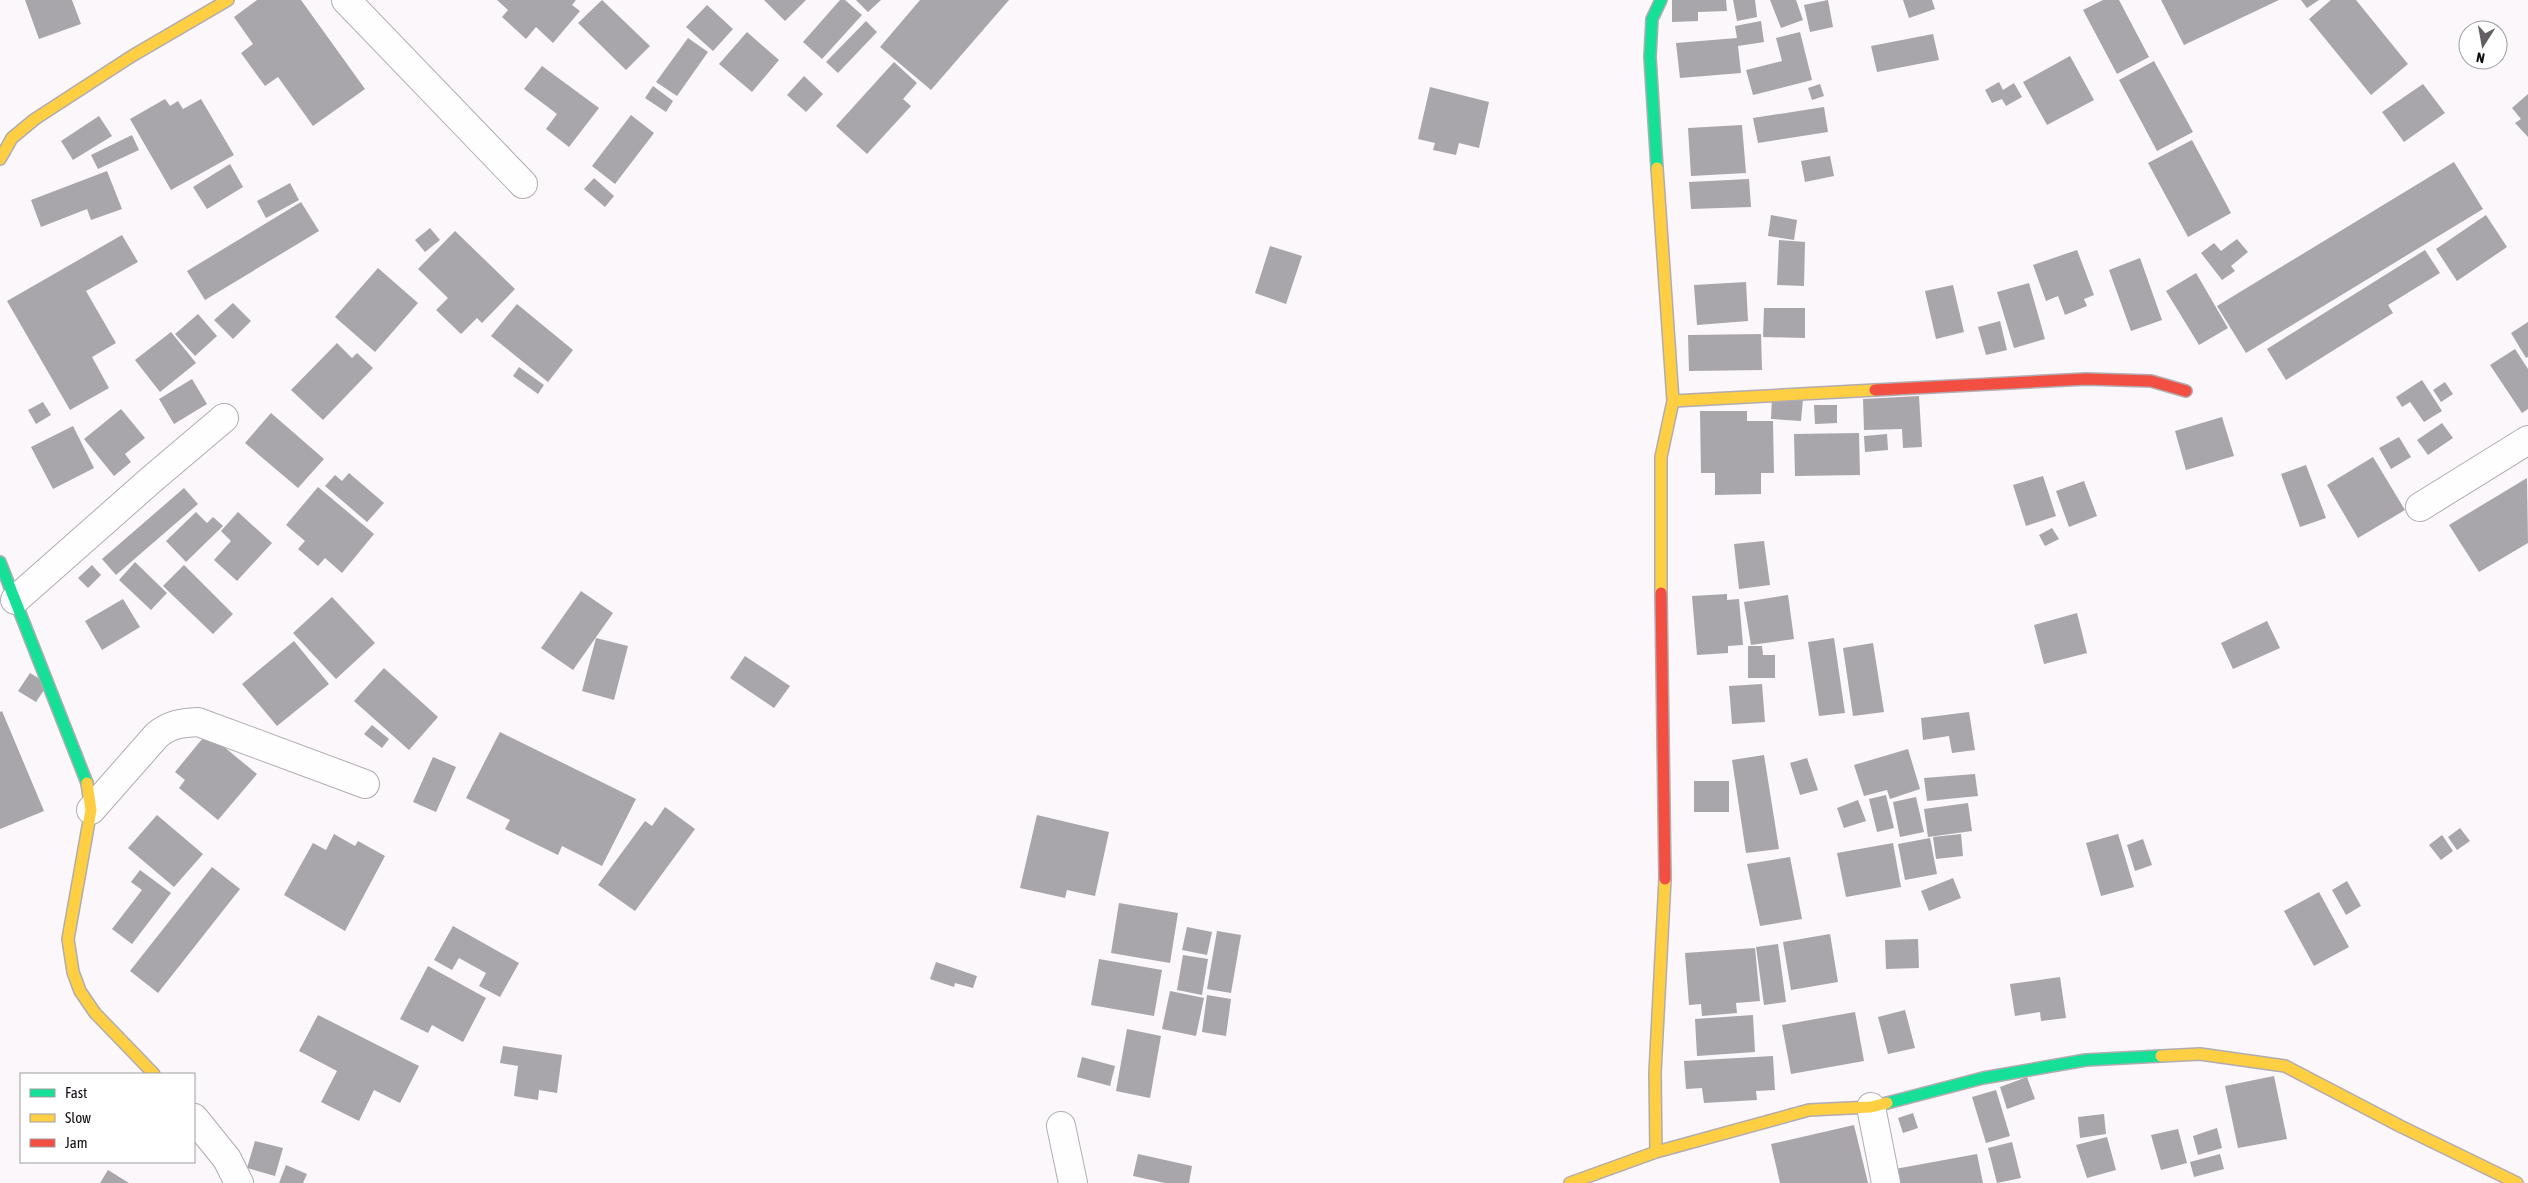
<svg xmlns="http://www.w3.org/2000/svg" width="2528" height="1183" viewBox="0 0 2528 1183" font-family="'Asap Condensed',sans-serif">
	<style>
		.building { fill: #a8a5ab }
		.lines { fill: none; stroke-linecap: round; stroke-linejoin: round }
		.street-casing { stroke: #b1acb1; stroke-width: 30 }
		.fast-casing { stroke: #b1acb1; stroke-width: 14 }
		.slow-casing { stroke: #b1acb1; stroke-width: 14 }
		.jam-casing { stroke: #b1acb1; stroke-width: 14 }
		.street { stroke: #fefefe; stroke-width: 28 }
		.fast { stroke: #16e098; stroke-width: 11 }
		.slow { stroke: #ffcf43; stroke-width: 11 }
		.jam { stroke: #f24e42; stroke-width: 11 }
	</style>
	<rect width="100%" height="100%" fill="#fbf7fb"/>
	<!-- building -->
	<path class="building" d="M25 0H72L81 24 39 39Z
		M257 0H301L365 89 313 126 278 77 265 86 241 53 253 44 234 17Z
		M497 0H576L572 5 580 11 553 43 536 27 526 39 502 17 508 10Z
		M602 0 650 46 626 70 578 23Z
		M764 0H806L785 21Z
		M840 0H845L862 15 822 59 803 42Z
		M856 0H881L868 12Z
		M920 0H1009L931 90 880 47Z
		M1672 0H1726L1727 11 1698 12V21L1672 22Z
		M1733 0H1755L1757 17 1737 21Z
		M1770 0H1796L1803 20 1781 28Z
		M1828 0 1833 27 1810 32 1804 5Z
		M1903 0H1932L1935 9 1909 18Z
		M2103 0H2119L2149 57 2117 74 2083 10Z
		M2161 0H2279L2184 45Z
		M2301 0H2319L2307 8Z
		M2331 0H2356L2408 64 2371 95 2309 19Z
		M707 5 733 29 713 51 686 27Z
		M866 21 877 32 838 73 826 62Z
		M1761 21 1764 42 1738 46 1741 73 1680 78 1676 43 1737 38 1735 26Z
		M747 32 779 60 752 92 719 64Z
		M1800 32 1812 80 1753 95 1746 70 1782 61 1776 38Z
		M1933 34 1939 60 1877 72 1871 46Z
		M688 38 708 52 677 96 656 82Z
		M2070 56 2094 100 2047 125 2023 82Z
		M2154 61 2193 132 2157 151 2119 80Z
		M894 62 917 83 903 99 911 106 867 154 836 126Z
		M542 66 599 108 569 147 546 129 557 114 524 89Z
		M804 76 823 94 806 112 787 95Z
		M1999 82 2003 90 2014 83 2022 97 2006 106 2002 99 1992 103 1985 90Z
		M1820 84 1824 96 1812 100 1808 88Z
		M2423 84 2445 113 2404 142 2382 112Z
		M653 86 673 101 666 112 645 98Z
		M1430 87 1489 102 1479 148 1459 143 1456 155 1433 150 1435 143 1418 139Z
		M2528 94V137L2515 123 2521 119 2512 108Z
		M165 99 170 106 178 101 183 109 201 99 234 155 171 190 130 119Z
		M1824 107 1828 132 1758 143 1753 118Z
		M631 115 654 133 615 184 592 166Z
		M99 116 112 136 73 160 61 141Z
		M1742 125 1746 173 1691 176 1688 128Z
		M132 135 139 150 98 169 91 155Z
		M2192 140 2231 213 2188 237 2148 163Z
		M1830 156 1834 176 1805 182 1801 161Z
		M2454 162 2483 209 2246 353 2217 306Z
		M230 164 243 187 207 209 193 187Z
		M107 171 122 209 91 220 87 209 41 227 31 200Z
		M594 178 614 196 605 207 584 189Z
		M1749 179 1751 207 1691 209 1689 182Z
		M290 183 299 200 266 218 257 201Z
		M301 202 319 231 205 300 187 271Z
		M1771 215 1797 220 1794 240 1768 236Z
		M2486 215 2507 247 2457 281 2436 249Z
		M430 228 440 240 425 252 415 240Z
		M455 231 515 289 482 323 477 318 461 334 436 310 448 298 418 269Z
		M122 235 138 262 86 291 116 343 92 357 109 388 70 410 7 301Z
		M2237 239 2248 252 2231 266 2235 271 2222 280 2201 253 2214 243 2221 251Z
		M1779 240 1805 242 1804 286 1777 285Z
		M1270 246 1302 256 1286 304 1255 293Z
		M2077 250 2094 295 2084 299 2087 306 2065 315 2058 296 2046 301 2033 265Z
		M2425 250 2440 273 2388 305 2393 313 2286 380 2267 349Z
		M2140 258 2162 320 2131 331 2109 270Z
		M378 268 418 303 375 352 335 317Z
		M2196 273 2228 328 2199 345 2166 291Z
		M1746 282 1748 321 1697 325 1694 285Z
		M2029 283 2045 339 2014 348 1997 292Z
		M1953 285 1964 332 1936 339 1925 291Z
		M233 303 251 321 233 339 214 320Z
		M517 304 573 350 548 382 491 336Z
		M1764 308H1805V338L1763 337Z
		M198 314 217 336 195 356 175 334Z
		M2000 321 2007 350 1986 355 1978 327Z
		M2528 322V357L2526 358 2511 333Z
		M171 332 196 363 160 392 135 360Z
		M1761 334 1762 370 1689 371 1688 335Z
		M337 343 352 358 357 353 373 368 323 420 291 390Z
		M2515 349 2528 369V409L2522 413 2490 365Z
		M519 367 544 385 538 394 513 376Z
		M192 379 207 404 174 424 159 399Z
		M2422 380 2442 411 2424 422 2410 402 2402 407 2396 397Z
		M2445 382 2453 394 2441 402 2433 390Z
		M1772 396 1803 399 1801 421 1771 419Z
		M1919 396 1922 447 1903 448 1902 429 1864 430 1863 399Z
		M43 402 51 415 36 424 28 410Z
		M1814 405H1837V423L1815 424Z
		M121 409 145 438 125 454 131 462 114 476 84 439Z
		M1700 411H1747V421H1773L1774 473H1761V494L1715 495V473H1701Z
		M271 413 324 459 298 488 245 443Z
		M2222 417 2234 456 2186 470 2175 431Z
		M2442 423 2453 438 2428 455 2417 440Z
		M73 426 94 468 53 489 31 447Z
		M1859 433 1860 475 1795 476 1794 434Z
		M1887 434 1888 450 1865 452 1864 436Z
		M2399 437 2411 457 2391 469 2379 448Z
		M2373 457 2405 510 2358 538 2327 485Z
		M2306 465 2326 518 2300 527 2281 474Z
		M349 473 384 503 367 522 325 486 335 475 342 481Z
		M2043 476 2056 516 2026 526 2013 485Z
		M2527 478 2528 543 2479 572 2449 525Z
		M2084 481 2097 516 2069 527 2056 491Z
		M318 487 374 534 342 573 325 558 318 566 298 549 305 541 286 525Z
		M184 488 198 504 116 575 102 559Z
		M196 512 207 523 213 517 223 526 186 562 166 541Z
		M238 512 272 543 237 581 214 560 231 541 221 531Z
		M2052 528 2059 539 2045 546 2039 535Z
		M1764 541 1770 585 1739 589 1734 544Z
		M135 562 167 593 151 610 119 580Z
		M92 565 101 575 88 588 78 578Z
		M184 565 233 614 213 634 163 586Z
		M581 591 613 613 573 670 541 648Z
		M1727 594V600L1739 599 1743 645 1728 646V653L1697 655 1692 596Z
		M1788 595 1794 639 1751 645 1744 602Z
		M332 597 375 643 336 679 293 633Z
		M123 599 140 627 102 650 85 621Z
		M2077 613 2087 653 2044 664 2034 625Z
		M2267 621 2280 648 2233 669 2221 643Z
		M596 638 628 646 614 700 582 691Z
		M1834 638 1845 713 1819 716 1808 642Z
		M294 641 329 684 277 726 242 684Z
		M1873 643 1884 712 1853 716 1843 648Z
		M1748 646H1762L1763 655H1775V678H1748Z
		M745 656 790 686 774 708 730 678Z
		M384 668 438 717 409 750 354 701Z
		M30 673 48 684 36 702 18 691Z
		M1762 684 1765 722 1732 724 1729 686Z
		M2 711 44 811 0 829V712Z
		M1969 712 1975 750 1952 753 1949 736 1923 740 1921 718Z
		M372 725 389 739 382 748 364 734Z
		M500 732 636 799 602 866 562 846 558 855 505 829 510 820 466 798Z
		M207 733 257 774 218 820 179 788 185 780 175 772Z
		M1908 749 1920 789 1890 799 1887 790 1864 796 1854 765Z
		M1764 755 1779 849 1746 853 1732 760Z
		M433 757 456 767 436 812 413 802Z
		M1807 758 1818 790 1800 795 1790 763Z
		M1975 774 1978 796 1927 801 1924 778Z
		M1694 781H1729V812H1694Z
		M1886 795 1894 828 1877 832 1869 799Z
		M1916 797 1924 832 1900 837 1893 802Z
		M1858 800 1866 821 1844 828 1837 808Z
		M1968 803 1972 831 1928 837 1924 809Z
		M665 807 695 829 635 911 598 885 645 821 652 826Z
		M157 815 203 854 174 887 128 848Z
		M1037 815 1109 832 1095 896 1067 890 1065 898 1020 888Z
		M2460 828 2470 841 2457 850 2448 837Z
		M334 834 355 846 358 841 385 856 345 931 284 895 313 843 326 850Z
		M1961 834 1963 856 1936 859 1933 837Z
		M2118 834 2134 887 2101 896 2086 843Z
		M2442 835 2453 851 2441 860 2429 845Z
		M1930 838 1937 874 1905 880 1898 844Z
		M2143 839 2152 865 2135 871 2127 845Z
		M1893 843 1901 887 1846 897 1837 853Z
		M1790 857 1802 919 1760 926 1747 864Z
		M212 867 240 889 158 993 130 971Z
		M140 870 171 893 132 944 112 929 142 890 131 882Z
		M1953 878 1961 898 1929 911 1921 891Z
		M2347 881 2361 906 2346 915 2332 890Z
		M2319 892 2349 947 2314 966 2284 911Z
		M1119 903 1178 913 1170 963 1111 953Z
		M453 926 519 963 500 997 479 986 486 973 459 958 452 970 434 960Z
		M1187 927 1212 932 1207 955 1182 950Z
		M1217 931 1241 935 1231 993 1207 989Z
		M1830 934 1838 982 1791 990 1783 942Z
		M1918 939 1919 968 1886 969 1885 940Z
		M1778 944 1786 1002 1764 1005 1756 947Z
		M1755 948 1760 1001 1736 1003 1737 1013 1702 1016 1701 1004 1689 1005 1685 953Z
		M1183 955 1208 959 1202 995 1177 990Z
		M1099 959 1162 970 1154 1016 1091 1005Z
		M936 962 977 976 973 988 955 983 954 987 930 979Z
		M428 966 486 998 463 1042 432 1025 428 1033 400 1019Z
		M2060 977 2066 1018 2041 1021 2040 1012 2015 1016 2010 984Z
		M1170 991 1204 998 1196 1036 1162 1029Z
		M1207 995 1231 999 1226 1036 1202 1032Z
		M1905 1010 1915 1048 1888 1054 1878 1017Z
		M1855 1012 1864 1061 1791 1074 1782 1025Z
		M318 1015 419 1066 400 1103 374 1090 359 1121 321 1102 337 1071 299 1051Z
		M1753 1015 1755 1052 1697 1056 1695 1019Z
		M1127 1029 1161 1036 1150 1098 1116 1091Z
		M503 1046 562 1055 557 1093 539 1090 538 1100 514 1096 518 1066 500 1063Z
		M1773 1056 1775 1090 1756 1091 1757 1100 1704 1103 1702 1088 1686 1089 1684 1061Z
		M1082 1057 1115 1066 1110 1086 1077 1077Z
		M2274 1076 2287 1139 2238 1148 2225 1086Z
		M2027 1077 2035 1099 2007 1109 2000 1087Z
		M1996 1090 2010 1136 1986 1143 1972 1097Z
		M1913 1113 1918 1128 1903 1133 1898 1118Z
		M2104 1114 2106 1134 2080 1138 2078 1117Z
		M1854 1125 1868 1183H1780L1771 1144Z
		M2217 1128 2222 1148 2198 1155 2193 1136Z
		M2178 1129 2187 1163 2161 1170 2151 1135Z
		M2107 1137 2116 1170 2087 1178 2076 1145Z
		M255 1141 283 1148 275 1176 247 1168Z
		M2012 1142 2021 1178 1997 1183 1988 1148Z
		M1138 1154 1192 1166 1189 1183H1165L1133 1176Z
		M1977 1154 1983 1183H1898L1895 1169Z
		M2220 1154 2224 1169 2194 1177 2190 1162Z
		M286 1165 307 1174 303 1183H279Z
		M108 1170 129 1183H100Z"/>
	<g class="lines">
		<defs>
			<path id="street" d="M346 0 523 184
				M2420 507 2528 440
				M15 600 152 479 224 418
				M91 810 157 735C170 724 182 723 198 722L365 784
				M1871 1107 1886 1183
				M194 1118 227 1159 239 1183
				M1061 1126 1073 1183"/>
			<path id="fast" d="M1657 168 1650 57 1652 19 1661 0
				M0 562 87 783
				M1887 1103 1983 1078 2086 1060 2161 1056"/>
			<path id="slow" d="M0 159 12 138 35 119 132 56 228 0
				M1657 168 1673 401 1661 457V593
				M1673 401 1875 390
				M87 783 91 810 68 939 73 972 80 991 95 1013 154 1074
				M2161 1056 2200 1054 2285 1066 2400 1126 2517 1183
				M1656 1152 1655 1073 1665 879
				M1570 1183 1656 1152 1809 1110 1871 1107 1887 1103"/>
			<path id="jam" d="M1875 390 2086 379 2151 381 2186 391
				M1661 593 1665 879"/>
		</defs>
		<!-- street casing -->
		<use href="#street" class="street-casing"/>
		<!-- fast casing -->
		<use href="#fast" class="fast-casing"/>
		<!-- slow casing -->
		<use href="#slow" class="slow-casing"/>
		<!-- jam casing -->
		<use href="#jam" class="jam-casing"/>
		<!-- street -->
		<use href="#street" class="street"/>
		<!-- fast -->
		<use href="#fast" class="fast"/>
		<!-- slow -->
		<use href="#slow" class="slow"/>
		<!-- jam -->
		<use href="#jam" class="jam"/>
	</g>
	<!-- legend -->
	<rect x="20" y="1073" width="175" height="90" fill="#ffffff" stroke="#a09da0"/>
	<rect x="30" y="1089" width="25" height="8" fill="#16e098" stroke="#a09da0"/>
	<text x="65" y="1098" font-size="15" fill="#110b12">Fast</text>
	<rect x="30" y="1114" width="25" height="8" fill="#ffcf43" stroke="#a09da0"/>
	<text x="65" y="1123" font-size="15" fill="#110b12">Slow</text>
	<rect x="30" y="1139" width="25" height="8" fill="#f24e42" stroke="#a09da0"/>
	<text x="65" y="1148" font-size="15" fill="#110b12">Jam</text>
	<!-- north arrow -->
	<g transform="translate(2483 45) rotate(191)"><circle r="24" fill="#ffffff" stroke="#a09da0"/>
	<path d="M0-4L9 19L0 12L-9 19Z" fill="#635e64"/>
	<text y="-8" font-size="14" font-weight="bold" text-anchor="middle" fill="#110b12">N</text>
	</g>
</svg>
